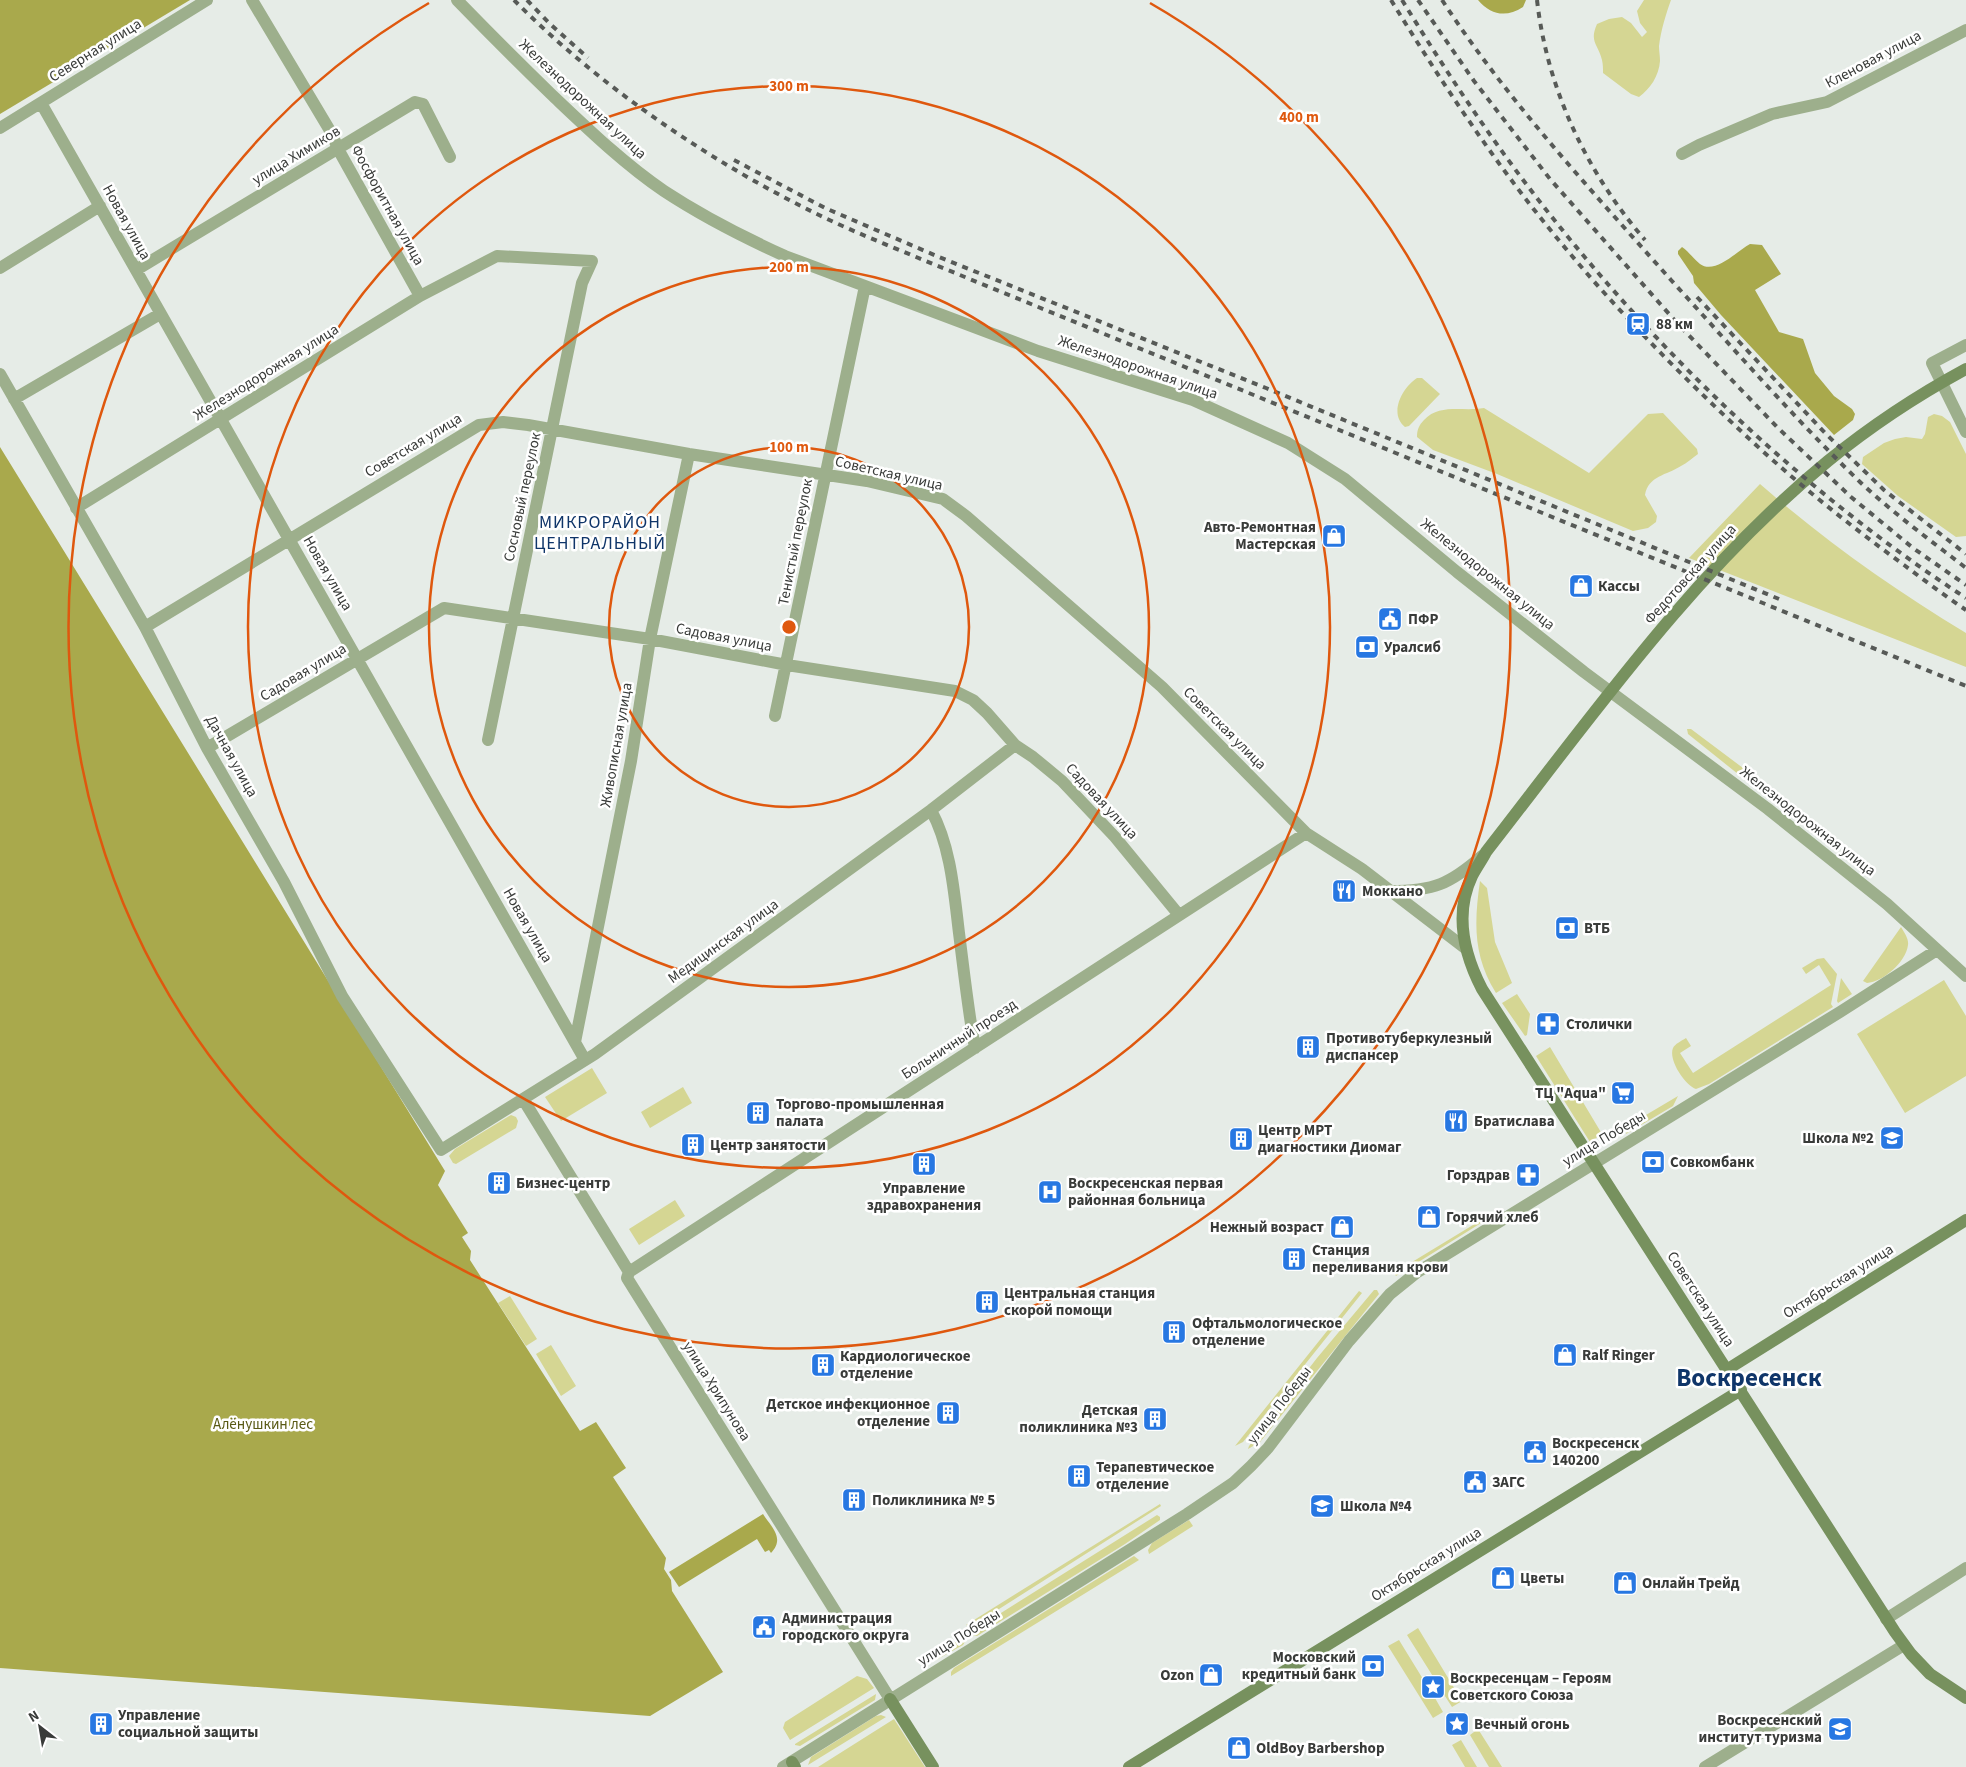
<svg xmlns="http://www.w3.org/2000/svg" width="1966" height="1767" viewBox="0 0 1966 1767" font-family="'Source Sans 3',sans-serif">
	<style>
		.green { fill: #d5d693 }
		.forest { fill: #a9a94c }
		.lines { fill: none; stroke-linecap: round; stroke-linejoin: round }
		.street { stroke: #9daf8c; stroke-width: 12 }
		.secondary { stroke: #77915e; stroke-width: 12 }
		.rail { stroke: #575a57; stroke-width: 4; stroke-dasharray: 6 6; stroke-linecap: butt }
		.ring { fill: none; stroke: #df580e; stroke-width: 2.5 }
		.labels { text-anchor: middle; stroke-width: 5; stroke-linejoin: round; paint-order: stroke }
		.street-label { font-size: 15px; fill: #393b39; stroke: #fff }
		.poi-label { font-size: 15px; font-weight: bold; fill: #393b39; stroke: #fff; text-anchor: start }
		.park-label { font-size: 15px; fill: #5a5a15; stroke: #fff }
		.quarter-label { font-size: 18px; letter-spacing: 1px; fill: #0f3569; stroke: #fff }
		.town-label { font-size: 25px; font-weight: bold; fill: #0f3569; stroke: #fff }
		.centre { fill: #df580e; stroke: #fff; stroke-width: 2.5 }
		.ring-label { font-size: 15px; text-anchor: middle; font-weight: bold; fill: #df580e; stroke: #fff; stroke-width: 5; stroke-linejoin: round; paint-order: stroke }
	</style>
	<rect width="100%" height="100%" fill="#e6ece7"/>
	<!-- green -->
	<path class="green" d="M1644 0H1671C1666 14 1661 30 1659 46 1659 51 1660 56 1660 61 1659 76 1650 89 1639 97L1631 94 1603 73C1603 69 1603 64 1602 60 1598 44 1589 42 1597 24L1609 19 1622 17 1631 23 1642 37 1647 32 1640 23 1637 11Z
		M1417 378H1422L1440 394 1409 426 1405 427C1388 413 1403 387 1417 378Z
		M1484 408 1589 473 1648 414 1663 413 1697 449 1698 454C1692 458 1687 463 1681 466 1667 475 1648 476 1645 495L1657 516 1656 522 1648 528 1633 531 1497 474 1433 450 1417 437C1417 430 1419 425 1424 420 1440 403 1463 412 1484 408Z
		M1934 414 1942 416 1950 422 1966 454V536L1956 537 1898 496 1862 464 1863 457 1884 443 1895 439 1906 437 1922 439 1925 434 1928 417Z
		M1760 484C1824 540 1893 589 1966 633V667L1689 558Z
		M1687 729H1691L1743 768 1744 772 1738 774 1688 734Z
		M1480 881 1487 888 1495 942 1512 983 1496 993C1473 956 1474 923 1480 881Z
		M1901 927C1904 932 1909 939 1908 945 1906 962 1883 982 1867 983L1863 981Z
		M1824 958 1837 974 1831 1004 1833 1007 1709 1084 1696 1089C1685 1085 1668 1060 1673 1048 1675 1044 1681 1041 1686 1038L1691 1046 1680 1053 1693 1073 1831 985 1819 965 1806 974 1802 968 1817 959Z
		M1841 978 1852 994 1838 1003 1837 1001Z
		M1944 980 1966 1016V1076L1905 1113 1857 1034Z
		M1517 994 1530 1014 1527 1035 1525 1036 1502 1003Z
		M1550 1047 1602 1134 1590 1142 1536 1056Z
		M592 1068 607 1093 561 1121 545 1097Z
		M683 1087 692 1103 650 1128 641 1112Z
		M1678 1096 1673 1106 1626 1134 1629 1125Z
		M511 1115 516 1117 518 1121 516 1128 456 1164 453 1163 449 1156 455 1149Z
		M675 1200 685 1216 639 1245 629 1229Z
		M1501 1208 1502 1210 1396 1276 1394 1273Z
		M1374 1290H1377L1379 1294 1260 1442 1248 1449 1249 1446 1317 1358Z
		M1359 1291 1362 1293 1243 1442 1235 1446Z
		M510 1296 537 1339 526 1346 498 1303Z
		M551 1345 576 1386 561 1396 536 1354Z
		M1160 1504 1161 1506 977 1623 969 1626 966 1625Z
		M1157 1515 1160 1517V1520L1125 1544 977 1636 973 1635 974 1630Z
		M1189 1520 1193 1526 1149 1554 1148 1550 1152 1543Z
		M1134 1556 1139 1560 951 1676V1672L954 1668Z
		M1418 1628 1462 1701 1452 1707 1443 1693 1445 1691 1436 1678H1434L1407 1635Z
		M962 1638 966 1640 963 1645 936 1660 933 1659 935 1655Z
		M1399 1640 1426 1684 1424 1685 1432 1698H1435L1443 1712 1433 1718 1388 1646Z
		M857 1676 867 1679 874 1688 790 1740 783 1728 785 1722Z
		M876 1694 875 1700 800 1746 795 1745V1744Z
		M881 1715 886 1717 808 1765 811 1757 876 1716Z
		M894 1719 925 1767H818Z
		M1478 1729 1502 1767H1489L1470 1735Z
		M1461 1740 1477 1767H1465L1452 1745Z"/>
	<!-- forest -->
	<path class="forest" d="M0 0H190L0 114Z
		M1478 0H1526L1523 7C1506 18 1491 15 1478 0Z
		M1750 244 1762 245 1781 274 1755 290 1779 332 1803 339 1815 373 1834 396 1852 409 1855 414 1853 420 1834 435 1721 315 1694 283 1693 276 1678 254V251L1682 247C1689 252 1693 258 1700 264 1715 275 1737 251 1750 244Z
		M0 447 445 1171 438 1185 468 1233 462 1237 471 1251 470 1260 580 1431 596 1422 626 1468 613 1477 666 1558 664 1569 671 1580 672 1591 723 1672 650 1716 0 1668Z
		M763 1514C772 1528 785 1538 771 1553L769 1550 765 1552 757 1539 679 1587 669 1572Z"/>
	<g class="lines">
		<!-- street -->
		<path class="street" d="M252 0 332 134 338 149 420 296
			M457 0C488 32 519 63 551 94 587 128 623 163 664 191 702 216 743 237 785 256L1038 351 1193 400 1288 443 1345 479 1457 572 1584 672 1768 809 1887 904 1966 976
			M41 103 585 1060
			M0 128 207 0
			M1682 154 1699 145 1772 114 1827 102 1966 30
			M0 268 100 206
			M136 270 415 102 423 104 450 157
			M1966 345 1932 363 1966 432
			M0 374 145 627 207 748 284 882 342 996 441 1150 595 1054 931 810 1015 745
			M14 399 160 314
			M76 508 420 296 497 256 592 261 582 283 488 740
			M145 627 479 425 503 422 528 425 689 454 867 481 943 499 966 516 1162 687 1306 833 1362 869 1465 948
			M775 716 865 286
			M207 748 444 608 650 639 787 665 955 691 973 700 987 713 1015 745 1033 757 1062 781 1115 837 1179 915
			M931 810C951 847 954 892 959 933 964 972 968 1010 975 1048
			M1390 891C1434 891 1450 884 1482 856
			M575 1042 631 761 650 639 689 454
			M523 1099 629 1272 627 1278 890 1699
			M629 1272 1306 833
			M1886 1619 1966 1568
			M783 1767 1187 1514 1233 1483 1251 1466 1268 1448 1349 1341 1390 1294 1416 1273 1840 1012 1937 950
			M1705 1767 1904 1645"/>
		<!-- secondary -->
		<path class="secondary" d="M1966 369C1918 395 1871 426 1828 461 1694 571 1592 716 1486 852 1482 860 1476 868 1472 876 1454 914 1464 954 1482 989L1895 1632 1911 1654 1930 1674 1966 1698
			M1728 1369 1966 1220
			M890 1699 933 1767
			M792 1762 795 1767
			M1129 1767 1741 1390"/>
		<!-- rail -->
		<path class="rail" d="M514 0C599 86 710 162 819 215 856 233 895 248 933 264L1966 686
			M527 0 550 24 588 58
			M1391 0C1439 78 1490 156 1548 227 1611 305 1682 377 1756 445 1803 488 1852 527 1904 565 1924 580 1945 596 1966 610
			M1402 0C1442 65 1484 129 1530 189 1652 348 1799 489 1966 598
			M1418 0 1474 81 1550 179 1677 323 1777 427 1851 497 1913 548 1966 585
			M1442 0C1508 101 1591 190 1671 280 1733 348 1794 418 1860 482 1893 513 1930 540 1966 568
			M1537 0C1547 89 1587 173 1645 240
			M734 160 825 208 939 257 1266 388 1779 599
			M1697 297 1826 434 1884 490 1966 554"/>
	</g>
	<!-- distance rings -->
	<g class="ring">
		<circle cx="789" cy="627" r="180"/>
		<circle cx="789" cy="627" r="360"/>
		<circle cx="789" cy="627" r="541"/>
		<path d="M1150 3A721 721 0 1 1 429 3"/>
	</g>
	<!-- icons -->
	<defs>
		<symbol id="station-square" viewBox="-11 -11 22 22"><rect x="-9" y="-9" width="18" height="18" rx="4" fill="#2777e2" stroke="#fff"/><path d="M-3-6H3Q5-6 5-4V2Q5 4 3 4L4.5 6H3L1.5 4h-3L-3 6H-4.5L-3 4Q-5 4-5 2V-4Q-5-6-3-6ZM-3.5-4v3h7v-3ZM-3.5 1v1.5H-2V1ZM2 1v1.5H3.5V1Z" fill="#fff"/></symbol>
		<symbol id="shop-square" viewBox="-11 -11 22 22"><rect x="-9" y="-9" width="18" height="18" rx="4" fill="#2777e2" stroke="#fff"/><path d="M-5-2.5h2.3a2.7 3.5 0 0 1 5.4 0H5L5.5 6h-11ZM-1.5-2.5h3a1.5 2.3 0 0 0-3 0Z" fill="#fff"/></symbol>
		<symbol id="civic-square" viewBox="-11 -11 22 22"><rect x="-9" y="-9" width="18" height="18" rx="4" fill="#2777e2" stroke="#fff"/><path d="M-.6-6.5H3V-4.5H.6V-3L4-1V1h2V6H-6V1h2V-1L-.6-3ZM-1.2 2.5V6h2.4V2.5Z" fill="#fff"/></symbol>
		<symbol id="bank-square" viewBox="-11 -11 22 22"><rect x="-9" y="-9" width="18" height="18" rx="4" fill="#2777e2" stroke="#fff"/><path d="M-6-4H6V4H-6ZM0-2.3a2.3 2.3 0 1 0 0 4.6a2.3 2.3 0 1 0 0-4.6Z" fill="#fff"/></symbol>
		<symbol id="restaurant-square" viewBox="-11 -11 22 22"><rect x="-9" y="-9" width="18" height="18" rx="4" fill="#2777e2" stroke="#fff"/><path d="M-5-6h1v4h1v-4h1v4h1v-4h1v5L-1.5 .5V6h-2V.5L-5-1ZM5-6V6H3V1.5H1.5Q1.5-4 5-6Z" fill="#fff"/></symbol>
		<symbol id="pharmacy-square" viewBox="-11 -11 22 22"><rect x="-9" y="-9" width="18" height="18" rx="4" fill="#2777e2" stroke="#fff"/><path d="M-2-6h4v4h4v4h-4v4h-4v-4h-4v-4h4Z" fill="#fff"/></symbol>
		<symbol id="building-square" viewBox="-11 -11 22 22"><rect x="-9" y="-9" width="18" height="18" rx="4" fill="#2777e2" stroke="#fff"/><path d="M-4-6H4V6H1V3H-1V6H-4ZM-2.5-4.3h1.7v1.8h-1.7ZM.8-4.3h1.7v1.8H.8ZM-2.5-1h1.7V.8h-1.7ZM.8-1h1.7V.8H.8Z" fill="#fff"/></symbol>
		<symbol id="supermarket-square" viewBox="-11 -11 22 22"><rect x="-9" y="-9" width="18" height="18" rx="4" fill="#2777e2" stroke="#fff"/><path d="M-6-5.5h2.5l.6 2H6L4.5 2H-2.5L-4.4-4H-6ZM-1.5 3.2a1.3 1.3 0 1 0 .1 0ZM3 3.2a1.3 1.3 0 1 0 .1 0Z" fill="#fff"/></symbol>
		<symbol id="school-square" viewBox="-11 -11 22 22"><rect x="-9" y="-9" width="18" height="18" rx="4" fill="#2777e2" stroke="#fff"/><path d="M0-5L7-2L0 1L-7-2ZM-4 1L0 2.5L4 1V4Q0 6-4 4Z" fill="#fff"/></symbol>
		<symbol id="hospital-square" viewBox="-11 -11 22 22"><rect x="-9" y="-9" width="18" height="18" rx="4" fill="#2777e2" stroke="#fff"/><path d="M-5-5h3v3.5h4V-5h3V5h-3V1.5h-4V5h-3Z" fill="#fff"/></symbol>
		<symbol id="sight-square" viewBox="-11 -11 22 22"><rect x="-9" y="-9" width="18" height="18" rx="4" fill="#2777e2" stroke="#fff"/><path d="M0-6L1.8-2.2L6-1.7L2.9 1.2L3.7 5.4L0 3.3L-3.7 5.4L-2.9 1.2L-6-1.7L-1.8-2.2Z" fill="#fff"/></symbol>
		<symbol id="university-square" viewBox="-11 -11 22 22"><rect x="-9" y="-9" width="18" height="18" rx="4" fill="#2777e2" stroke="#fff"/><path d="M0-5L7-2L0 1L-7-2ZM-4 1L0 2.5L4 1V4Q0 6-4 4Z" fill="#fff"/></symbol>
	</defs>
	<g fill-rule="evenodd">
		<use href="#station-square" x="1624" y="310" width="28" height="28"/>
		<use href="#shop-square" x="1320" y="522" width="28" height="28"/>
		<use href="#shop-square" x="1567" y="572" width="28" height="28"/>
		<use href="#civic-square" x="1376" y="605" width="28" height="28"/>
		<use href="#bank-square" x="1353" y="633" width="28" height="28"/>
		<use href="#restaurant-square" x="1330" y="877" width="28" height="28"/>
		<use href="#bank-square" x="1553" y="914" width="28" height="28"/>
		<use href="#pharmacy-square" x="1534" y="1010" width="28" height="28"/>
		<use href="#building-square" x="1294" y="1033" width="28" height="28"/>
		<use href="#supermarket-square" x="1609" y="1079" width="28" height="28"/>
		<use href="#building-square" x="744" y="1099" width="28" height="28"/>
		<use href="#restaurant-square" x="1442" y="1107" width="28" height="28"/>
		<use href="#school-square" x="1878" y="1124" width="28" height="28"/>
		<use href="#building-square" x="1227" y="1125" width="28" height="28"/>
		<use href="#building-square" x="679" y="1131" width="28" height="28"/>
		<use href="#bank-square" x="1639" y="1148" width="28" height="28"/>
		<use href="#building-square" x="910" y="1150" width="28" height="28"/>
		<use href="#pharmacy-square" x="1514" y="1161" width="28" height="28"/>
		<use href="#building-square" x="485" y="1169" width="28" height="28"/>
		<use href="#hospital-square" x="1036" y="1178" width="28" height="28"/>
		<use href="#shop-square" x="1415" y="1203" width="28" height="28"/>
		<use href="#shop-square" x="1328" y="1213" width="28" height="28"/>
		<use href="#building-square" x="1280" y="1245" width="28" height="28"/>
		<use href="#building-square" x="973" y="1288" width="28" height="28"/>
		<use href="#building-square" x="1160" y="1318" width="28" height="28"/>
		<use href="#shop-square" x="1551" y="1341" width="28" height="28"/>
		<use href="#building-square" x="809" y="1351" width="28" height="28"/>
		<use href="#building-square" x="934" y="1399" width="28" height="28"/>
		<use href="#building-square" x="1141" y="1405" width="28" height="28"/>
		<use href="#civic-square" x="1521" y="1438" width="28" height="28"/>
		<use href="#building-square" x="1065" y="1462" width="28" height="28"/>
		<use href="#civic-square" x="1461" y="1468" width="28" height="28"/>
		<use href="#building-square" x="840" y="1486" width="28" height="28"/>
		<use href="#school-square" x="1308" y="1492" width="28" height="28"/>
		<use href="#shop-square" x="1489" y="1564" width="28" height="28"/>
		<use href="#shop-square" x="1611" y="1569" width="28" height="28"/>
		<use href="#civic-square" x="750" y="1613" width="28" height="28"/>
		<use href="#bank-square" x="1359" y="1652" width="28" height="28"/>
		<use href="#shop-square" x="1197" y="1661" width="28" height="28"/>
		<use href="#sight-square" x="1419" y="1673" width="28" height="28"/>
		<use href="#building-square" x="87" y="1710" width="28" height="28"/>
		<use href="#sight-square" x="1443" y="1710" width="28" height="28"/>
		<use href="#university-square" x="1826" y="1715" width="28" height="28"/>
		<use href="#shop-square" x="1225" y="1734" width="28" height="28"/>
	</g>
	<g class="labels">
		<!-- street labels -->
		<g class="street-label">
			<text transform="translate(95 50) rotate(-32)" y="5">Северная улица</text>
			<text transform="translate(1873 59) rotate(-28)" y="5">Кленовая улица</text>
			<text transform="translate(583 99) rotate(43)" y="5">Железнодорожная улица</text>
			<text transform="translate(296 155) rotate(-31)" y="5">улица Химиков</text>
			<text transform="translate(388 205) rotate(61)" y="5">Фосфоритная улица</text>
			<text transform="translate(127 222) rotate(61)" y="5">Новая улица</text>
			<text transform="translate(1138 367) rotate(19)" y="5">Железнодорожная улица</text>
			<text transform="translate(266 372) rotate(-32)" y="5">Железнодорожная улица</text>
			<text transform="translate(413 445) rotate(-31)" y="5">Советская улица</text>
			<text transform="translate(889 473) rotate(13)" y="5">Советская улица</text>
			<text transform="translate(522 497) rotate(-78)" y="5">Сосновый переулок</text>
			<text transform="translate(795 542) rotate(-79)" y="5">Тенистый переулок</text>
			<text transform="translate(328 573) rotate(60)" y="5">Новая улица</text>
			<text transform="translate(1488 574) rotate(39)" y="5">Железнодорожная улица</text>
			<text transform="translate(1690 574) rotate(-48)" y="5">Федотовская улица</text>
			<text transform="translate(724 637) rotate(11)" y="5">Садовая улица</text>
			<text transform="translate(303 672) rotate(-31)" y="5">Садовая улица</text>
			<text transform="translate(1225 728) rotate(45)" y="5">Советская улица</text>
			<text transform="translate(616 745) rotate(-80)" y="5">Живописная улица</text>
			<text transform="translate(232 756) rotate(61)" y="5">Дачная улица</text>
			<text transform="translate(1102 801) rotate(47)" y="5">Садовая улица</text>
			<text transform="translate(1808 821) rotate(38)" y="5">Железнодорожная улица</text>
			<text transform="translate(528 925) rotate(60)" y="5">Новая улица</text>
			<text transform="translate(723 941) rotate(-36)" y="5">Медицинская улица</text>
			<text transform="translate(959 1039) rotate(-33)" y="5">Больничный проезд</text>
			<text transform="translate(1604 1138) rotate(-31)" y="5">улица Победы</text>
			<text transform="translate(1838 1281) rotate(-32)" y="5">Октябрьская улица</text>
			<text transform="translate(1701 1299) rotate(57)" y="5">Советская улица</text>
			<text transform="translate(717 1391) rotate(58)" y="5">улица Хрипунова</text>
			<text transform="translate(1279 1405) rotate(-52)" y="5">улица Победы</text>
			<text transform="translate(1426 1564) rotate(-32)" y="5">Октябрьская улица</text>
			<text transform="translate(959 1637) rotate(-32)" y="5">улица Победы</text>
		</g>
		<!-- poi labels -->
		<g class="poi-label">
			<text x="1656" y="329">88 км</text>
			<text x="1316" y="532" text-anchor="end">Авто-Ремонтная<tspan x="1316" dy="17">Мастерская</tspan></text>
			<text x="1598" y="591">Кассы</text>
			<text x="1408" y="624">ПФР</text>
			<text x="1384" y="652">Уралсиб</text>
			<text x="1362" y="896">Моккано</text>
			<text x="1584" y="933">ВТБ</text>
			<text x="1566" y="1029">Столички</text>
			<text x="1326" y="1043">Противотуберкулезный<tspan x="1326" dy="17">диспансер</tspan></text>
			<text x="1606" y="1098" text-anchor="end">ТЦ "Aqua"</text>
			<text x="776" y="1109">Торгово-промышленная<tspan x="776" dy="17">палата</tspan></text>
			<text x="1474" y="1126">Братислава</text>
			<text x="1258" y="1135">Центр МРТ<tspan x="1258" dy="17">диагностики Диомаг</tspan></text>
			<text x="1874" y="1143" text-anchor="end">Школа №2</text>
			<text x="710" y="1150">Центр занятости</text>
			<text x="1670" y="1167">Совкомбанк</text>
			<text x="1510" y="1180" text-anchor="end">Горздрав</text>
			<text x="516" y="1188">Бизнес-центр</text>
			<text x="1068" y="1188">Воскресенская первая<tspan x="1068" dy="17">районная больница</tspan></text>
			<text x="924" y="1193" text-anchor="middle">Управление<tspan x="924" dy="17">здравохранения</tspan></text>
			<text x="1446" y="1222">Горячий хлеб</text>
			<text x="1324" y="1232" text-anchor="end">Нежный возраст</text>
			<text x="1312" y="1255">Станция<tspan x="1312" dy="17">переливания крови</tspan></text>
			<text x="1004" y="1298">Центральная станция<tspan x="1004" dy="17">скорой помощи</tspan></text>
			<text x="1192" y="1328">Офтальмологическое<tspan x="1192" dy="17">отделение</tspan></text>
			<text x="1582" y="1360">Ralf Ringer</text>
			<text x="840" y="1361">Кардиологическое<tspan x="840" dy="17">отделение</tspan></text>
			<text x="930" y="1409" text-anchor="end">Детское инфекционное<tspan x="930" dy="17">отделение</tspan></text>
			<text x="1138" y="1415" text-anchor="end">Детская<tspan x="1138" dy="17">поликлиника №3</tspan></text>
			<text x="1552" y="1448">Воскресенск<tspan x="1552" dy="17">140200</tspan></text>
			<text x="1096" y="1472">Терапевтическое<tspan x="1096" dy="17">отделение</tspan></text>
			<text x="1492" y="1487">ЗАГС</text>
			<text x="872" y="1505">Поликлиника № 5</text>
			<text x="1340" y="1511">Школа №4</text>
			<text x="1520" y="1583">Цветы</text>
			<text x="1642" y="1588">Онлайн Трейд</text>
			<text x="782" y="1623">Администрация<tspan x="782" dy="17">городского округа</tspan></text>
			<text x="1356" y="1662" text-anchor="end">Московский<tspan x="1356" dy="17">кредитный банк</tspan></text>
			<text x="1194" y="1680" text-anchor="end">Ozon</text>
			<text x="1450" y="1683">Воскресенцам – Героям<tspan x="1450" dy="17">Советского Союза</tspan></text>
			<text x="118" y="1720">Управление<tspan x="118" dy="17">социальной защиты</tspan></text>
			<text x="1822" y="1725" text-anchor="end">Воскресенский<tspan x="1822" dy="17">институт туризма</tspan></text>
			<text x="1474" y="1729">Вечный огонь</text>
			<text x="1256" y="1753">OldBoy Barbershop</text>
		</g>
		<!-- park labels -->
		<g class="park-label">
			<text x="263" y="1429">Алёнушкин лес</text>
		</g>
		<!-- quarter labels -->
		<g class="quarter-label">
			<text x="600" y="528">МИКРОРАЙОН<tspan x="600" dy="21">ЦЕНТРАЛЬНЫЙ</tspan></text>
		</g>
		<!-- town labels -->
		<g class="town-label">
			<text x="1749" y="1386">Воскресенск</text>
		</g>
	</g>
	<circle cx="789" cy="627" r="8" class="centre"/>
	<g class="ring-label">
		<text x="789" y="91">300 m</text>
		<text x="1299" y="122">400 m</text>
		<text x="789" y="272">200 m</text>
		<text x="789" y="452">100 m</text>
	</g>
	<!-- north arrow -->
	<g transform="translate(40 1727) rotate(329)" stroke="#ffffff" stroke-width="4" paint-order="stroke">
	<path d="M0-4L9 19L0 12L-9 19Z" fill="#393b39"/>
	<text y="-8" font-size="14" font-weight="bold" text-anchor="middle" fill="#393b39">N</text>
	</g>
</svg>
